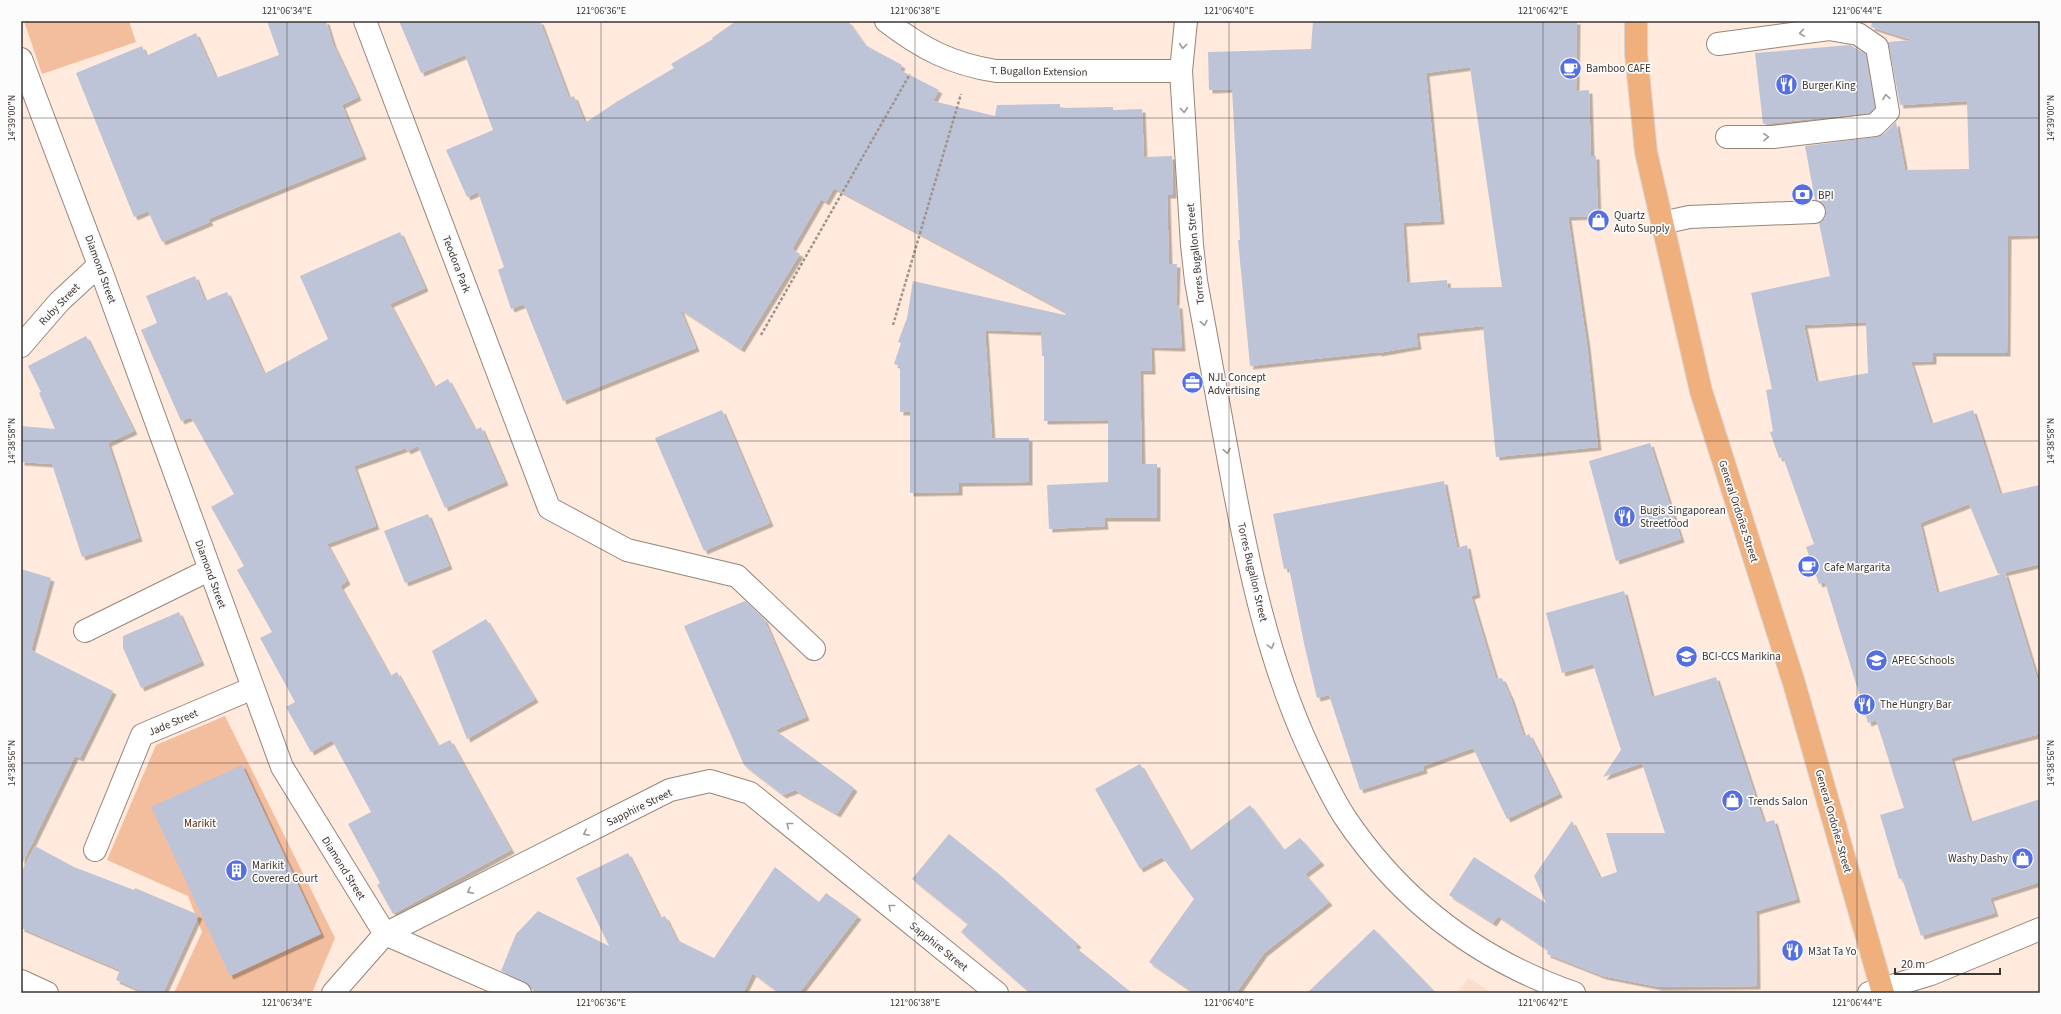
<svg xmlns="http://www.w3.org/2000/svg" width="2061" height="1014" viewBox="0 0 2061 1014" font-family="'Source Sans 3',sans-serif">
	<style>
		.built { fill: #f9decd }
		.green { fill: #f3be9d }
		.building { fill: #bdc4d8; fill-rule: evenodd; filter: url(#shadow) }
		.lines { fill: none; stroke-linecap: round; stroke-linejoin: round }
		.minor-casing { stroke: #988579; stroke-width: 24 }
		.major-casing { stroke: #d8d6d5; stroke-width: 24 }
		.path { stroke: #a2938a; stroke-width: 2.5; stroke-dasharray: 3 2; stroke-linecap: butt }
		.minor { stroke: #fff; stroke-width: 22 }
		.major { stroke: #efb07d; stroke-width: 22 }
		.oneway { stroke: #9e9a97 }
		.ticks { fill: none; stroke: #3c342f; stroke-width: 1; stroke-opacity: 0.45 }
		.labels { text-anchor: middle; stroke-width: 3.5; stroke-linejoin: round; paint-order: stroke }
		.poi-label { font-size: 11px; fill: #3c342f; stroke: #fcfcfc; text-anchor: start }
		.street-label { font-size: 11px; fill: #3c342f; stroke: #fcfcfc }
		.park-label { font-size: 11px; fill: #542d0f; stroke: #fcfcfc }
		.neatline { fill: none; stroke: #3c342f; stroke-width: 1.5 }
		.ticks-label { font-size: 10px; text-anchor: middle; fill: #3c342f }
	</style>
	<defs>
		<filter id="shadow"><feDropShadow dx="3.5" dy="3.5" stdDeviation="0" flood-color="#0004"/></filter>
	</defs>
	<rect width="100%" height="100%" fill="#ffeadd"/>
	<!-- built -->
	<path class="built" d="M1469 978 1492 993H1456Z"/>
	<!-- green -->
	<path class="green" d="M24 21H129L136 42 42 74Z
		M225 716 335 938 312 993H174L202 932 188 896 107 860 156 745Z"/>
	<!-- building -->
	<path class="building" d="M267 21H326L333 44 358 97 342 105 363 156 208 219 210 222 162 242 148 211 134 217 76 73 142 46 146 56 196 33 216 78 279 55Z
		M399 21H540L569 98 574 96 585 123 618 101 674 68 671 64 713 39 712 38 736 21H848L865 45 902 65 900 70 939 90 933 101 995 116 997 105 1060 104V108L1113 107V110L1142 109 1144 157 1172 156 1173 195H1167L1169 264H1177L1176 305H1179L1182 348 1151 347 1152 371H1140L1142 464H1157V518H1104L1105 526 1049 529 1047 485 1108 482V420L1044 421V356H1042L1041 332 985 330 992 438H1029V482L959 483V492L910 493V412H900V366L894 364 901 343 898 342 907 318 913 281 1065 315 1066 312 834 188 826 202 821 199 792 249 800 254 741 349 680 309 696 348 563 401 524 304 511 309 498 270 504 267 478 192 467 197 446 150 493 130 465 55 421 73Z
		M1313 21H1577L1576 91 1589 90 1591 156H1596L1598 216 1568 217 1587 345 1598 447 1496 457 1483 326 1416 333 1418 346 1378 353V352L1250 366 1238 240H1240L1232 89 1209 90 1208 52 1311 49ZM1470 67 1502 287 1448 288 1447 280 1407 283 1403 223 1441 221 1426 73Z
		M1872 21H2040V235L2008 236 2007 353H1933V361L1911 362 1931 424 1973 410 2000 494 2040 485V564L1998 574 1969 504 1920 523 1937 593 2005 573 2040 688V734L1951 758 1970 822 2040 799V882L1990 898 1995 913 1921 936 1902 878 1899 879 1880 815 1904 808 1876 720 1868 723 1825 582 1819 584 1806 547 1814 544 1783 457 1779 458 1770 432 1773 431 1766 390 1772 389 1751 293 1830 276 1819 223 1825 218 1826 211 1824 205 1815 200 1805 146 1876 137 1884 134 1896 122 1905 170 1969 169 1967 101 1900 105 1888 42 1912 40 1871 27ZM1866 322 1868 373 1816 382 1804 325Z
		M1850 45 1866 54 1875 108 1869 113 1763 124 1755 53Z
		M400 232 425 288 390 304 434 387 448 379 475 430 481 427 505 482 445 508 418 446 407 451 406 448 354 466 376 526 327 544 347 581 340 586 390 676 397 672 438 746 450 740 511 850 393 914 377 885 380 883 348 824 371 812 332 740 311 752 286 707 295 702 260 638 272 632 237 570 244 566 211 507 234 494 191 417 181 421 141 330 157 323 146 296 195 276 205 301 227 292 264 374 328 339 300 276Z
		M86 336 134 431 108 443 139 538 82 557 52 464 21 462V426L55 429 39 393 41 392 28 366Z
		M722 410 770 523 704 551 655 438Z
		M1650 443 1681 539 1616 561 1589 461Z
		M1444 481 1457 548 1467 545 1477 594 1471 596 1496 679 1502 678 1511 698 1524 737 1529 734 1559 794 1507 819 1473 748 1423 766 1424 770 1360 790 1329 695 1317 698 1305 648 1289 568 1284 569 1273 514Z
		M428 514 449 566 405 583 384 531Z
		M21 569 51 578 31 650 113 691 80 758 75 756 21 866Z
		M1624 591 1652 697 1716 677 1764 823 1774 820 1797 899 1756 911 1757 986 1659 987 1603 976 1547 954 1548 950 1498 916 1493 923 1449 895 1474 857 1546 903 1534 876 1572 821 1600 878 1617 872 1606 833H1665L1642 763 1603 777 1621 750 1593 664 1562 673 1546 613Z
		M745 601 764 619 806 717 775 730 854 788 837 814 795 790 783 795 744 765 684 626Z
		M179 612 201 662 141 688 123 648V636Z
		M486 619 535 699 467 739 432 651Z
		M1140 764 1190 851 1250 805 1284 850 1300 838 1321 862 1305 874 1329 902 1264 953 1236 993H1194L1149 962 1194 899 1162 857 1140 869 1095 789Z
		M242 765 321 934 230 976 151 807Z
		M949 834 1000 875 1078 944 1075 947 1132 993H1030L961 932 968 924 912 879Z
		M35 846 74 867 134 890 135 888 199 915 163 993H146L116 980 120 970 21 928V873Z
		M628 853 660 918 665 916 677 940 714 958 775 867 819 902 826 893 858 916 799 993H779L753 973 743 993H540L532 989 525 982 501 971 516 934 538 911 609 946 576 878Z
		M1374 929 1436 993H1307L1351 951Z"/>
	<g class="lines">
		<defs>
			<path id="minor" d="M365 21 549 508 627 550 737 576 814 649
				M886 21C921 48 951 64 996 71H1181
				M1186 21 1181 71 1192 245 1196 281C1207 343 1219 405 1230 467 1248 564 1268 661 1310 751 1321 774 1332 798 1346 819 1403 903 1479 960 1574 993
				M1718 44 1829 29 1858 34 1877 47 1888 112 1875 125 1773 137H1727
				M21 59 99 265 282 767 385 934 520 993
				M1662 223 1689 217 1814 212
				M21 346 59 302 99 265
				M85 631 209 570
				M95 850 142 735 253 688
				M21 981 47 993
				M333 993 385 934 670 790 710 781 750 793 997 993
				M1869 993 1931 974 2040 929"/>
			<path id="major" d="M1636 21V53L1646 152 1701 391 1794 683 1883 993"/>
		</defs>
		<!-- minor casing -->
		<use href="#minor" class="minor-casing"/>
		<!-- major casing -->
		<use href="#major" class="major-casing"/>
		<!-- path -->
		<path class="path" d="M893 325 961 94
			M761 335 910 74"/>
		<!-- minor -->
		<use href="#minor" class="minor"/>
		<!-- major -->
		<use href="#major" class="major"/>
	</g>
	<!-- one-way arrows -->
	<defs><path id="oneway-chevron" d="M-2-3.5L2.5 0L-2 3.5" fill="none" stroke-width="1.6" stroke-linecap="round" stroke-linejoin="round"/></defs>
	<g class="oneway">
		<use href="#oneway-chevron" transform="translate(1802 33) rotate(172)"/>
		<use href="#oneway-chevron" transform="translate(1183 46) rotate(95)"/>
		<use href="#oneway-chevron" transform="translate(1886 97) rotate(-99)"/>
		<use href="#oneway-chevron" transform="translate(1184 110) rotate(86)"/>
		<use href="#oneway-chevron" transform="translate(1766 137) rotate(-1)"/>
		<use href="#oneway-chevron" transform="translate(1204 323) rotate(79)"/>
		<use href="#oneway-chevron" transform="translate(1227 451) rotate(80)"/>
		<use href="#oneway-chevron" transform="translate(1271 646) rotate(75)"/>
		<use href="#oneway-chevron" transform="translate(789 825) rotate(-141)"/>
		<use href="#oneway-chevron" transform="translate(586 833) rotate(153)"/>
		<use href="#oneway-chevron" transform="translate(470 891) rotate(153)"/>
		<use href="#oneway-chevron" transform="translate(891 907) rotate(-141)"/>
	</g>
	<!-- ticks -->
	<path class="ticks" d="M287 21V993M601 21V993M915 21V993M1229 21V993M1543 21V993M1857 21V993M21 118H2040M21 441H2040M21 763H2040"/>
	<!-- icons -->
	<defs>
		<symbol id="cafe-disc" viewBox="-11 -11 22 22"><circle r="9.5" fill="#546ee3" stroke="#fcfcfc"/><path d="M-5.5-4.5H6V0H3Q3 3.5 0 3.5H-2.5Q-5.5 3.5-5.5 0ZM3-3.2v2h1.7v-2ZM-6 4.5H4V6H-6Z" fill="#fff"/></symbol>
		<symbol id="restaurant-disc" viewBox="-11 -11 22 22"><circle r="9.5" fill="#546ee3" stroke="#fcfcfc"/><path d="M-5-6h1v4h1v-4h1v4h1v-4h1v5L-1.5 .5V6h-2V.5L-5-1ZM5-6V6H3V1.5H1.5Q1.5-4 5-6Z" fill="#fff"/></symbol>
		<symbol id="bank-disc" viewBox="-11 -11 22 22"><circle r="9.5" fill="#546ee3" stroke="#fcfcfc"/><path d="M-6-4H6V4H-6ZM0-2.3a2.3 2.3 0 1 0 0 4.6a2.3 2.3 0 1 0 0-4.6Z" fill="#fff"/></symbol>
		<symbol id="shop-disc" viewBox="-11 -11 22 22"><circle r="9.5" fill="#546ee3" stroke="#fcfcfc"/><path d="M-5-2.5h2.3a2.7 3.5 0 0 1 5.4 0H5L5.5 6h-11ZM-1.5-2.5h3a1.5 2.3 0 0 0-3 0Z" fill="#fff"/></symbol>
		<symbol id="office-disc" viewBox="-11 -11 22 22"><circle r="9.5" fill="#546ee3" stroke="#fcfcfc"/><path d="M-6-3h4V-5.5h4V-3h4V5H-6ZM-1-4.5V-3h2v-1.5ZM-6 0V1H6V0Z" fill="#fff"/></symbol>
		<symbol id="school-disc" viewBox="-11 -11 22 22"><circle r="9.5" fill="#546ee3" stroke="#fcfcfc"/><path d="M0-5L7-2L0 1L-7-2ZM-4 1L0 2.5L4 1V4Q0 6-4 4Z" fill="#fff"/></symbol>
		<symbol id="building-disc" viewBox="-11 -11 22 22"><circle r="9.5" fill="#546ee3" stroke="#fcfcfc"/><path d="M-4-6H4V6H1V3H-1V6H-4ZM-2.5-4.3h1.7v1.8h-1.7ZM.8-4.3h1.7v1.8H.8ZM-2.5-1h1.7V.8h-1.7ZM.8-1h1.7V.8H.8Z" fill="#fff"/></symbol>
	</defs>
	<g fill-rule="evenodd">
		<use href="#cafe-disc" x="1558" y="56" width="25" height="25"/>
		<use href="#restaurant-disc" x="1774" y="72" width="25" height="25"/>
		<use href="#bank-disc" x="1790" y="182" width="25" height="25"/>
		<use href="#shop-disc" x="1586" y="208" width="25" height="25"/>
		<use href="#office-disc" x="1180" y="370" width="25" height="25"/>
		<use href="#restaurant-disc" x="1612" y="504" width="25" height="25"/>
		<use href="#cafe-disc" x="1796" y="554" width="25" height="25"/>
		<use href="#school-disc" x="1674" y="644" width="25" height="25"/>
		<use href="#school-disc" x="1864" y="648" width="25" height="25"/>
		<use href="#restaurant-disc" x="1852" y="692" width="25" height="25"/>
		<use href="#shop-disc" x="1720" y="788" width="25" height="25"/>
		<use href="#shop-disc" x="2010" y="846" width="25" height="25"/>
		<use href="#building-disc" x="224" y="858" width="25" height="25"/>
		<use href="#restaurant-disc" x="1780" y="938" width="25" height="25"/>
	</g>
	<g class="labels">
		<!-- poi labels -->
		<g class="poi-label">
			<text x="1586" y="72">Bamboo CAFE</text>
			<text x="1802" y="89">Burger King</text>
			<text x="1818" y="199">BPI</text>
			<text x="1614" y="219">Quartz<tspan x="1614" dy="13">Auto Supply</tspan></text>
			<text x="1208" y="381">NJL Concept<tspan x="1208" dy="13">Advertising</tspan></text>
			<text x="1640" y="514">Bugis Singaporean<tspan x="1640" dy="13">Streetfood</tspan></text>
			<text x="1824" y="571">Cafe Margarita</text>
			<text x="1702" y="660">BCI-CCS Marikina</text>
			<text x="1892" y="664">APEC Schools</text>
			<text x="1880" y="708">The Hungry Bar</text>
			<text x="1748" y="805">Trends Salon</text>
			<text x="2008" y="862" text-anchor="end">Washy Dashy</text>
			<text x="252" y="869">Marikit<tspan x="252" dy="13">Covered Court</tspan></text>
			<text x="1808" y="955">M3at Ta Yo</text>
		</g>
		<!-- street labels -->
		<g class="street-label">
			<text transform="translate(1039 71) rotate(1)" y="4">T. Bugallon Extension</text>
			<text transform="translate(1195 254) rotate(-96)" y="4">Torres Bugallon Street</text>
			<text transform="translate(457 264) rotate(69)" y="4">Teodora Park</text>
			<text transform="translate(101 269) rotate(70)" y="4">Diamond Street</text>
			<text transform="translate(59 304) rotate(-46)" y="4">Ruby Street</text>
			<text transform="translate(1739 511) rotate(72)" y="4">General Ordoñez Street</text>
			<text transform="translate(1253 572) rotate(77)" y="4">Torres Bugallon Street</text>
			<text transform="translate(211 574) rotate(70)" y="4">Diamond Street</text>
			<text transform="translate(173 722) rotate(-23)" y="4">Jade Street</text>
			<text transform="translate(639 807) rotate(-26)" y="4">Sapphire Street</text>
			<text transform="translate(1834 821) rotate(74)" y="4">General Ordoñez Street</text>
			<text transform="translate(344 868) rotate(58)" y="4">Diamond Street</text>
			<text transform="translate(939 946) rotate(39)" y="4">Sapphire Street</text>
		</g>
		<!-- park labels -->
		<g class="park-label">
			<text x="200" y="827">Marikit</text>
		</g>
	</g>
	<!-- border -->
	<rect width="2061" height="1014" fill="none" stroke="#fcfcfc" stroke-width="44"/>
	<!-- scale -->
	<path d="M1895 968v6h105v-6" fill="none" stroke="#3c342f" stroke-width="2"/>
	<text x="1901" y="968" font-size="12" fill="#3c342f" stroke="#fcfcfc" stroke-width="3" paint-order="stroke">20 m</text>
	<rect x="22" y="22" width="2017" height="970" class="neatline"/>
	<g class="ticks-label">
		<text x="287" y="14">121°06'34"E</text>
		<text x="601" y="14">121°06'36"E</text>
		<text x="915" y="14">121°06'38"E</text>
		<text x="1229" y="14">121°06'40"E</text>
		<text x="1543" y="14">121°06'42"E</text>
		<text x="1857" y="14">121°06'44"E</text>
		<text transform="translate(11 118) rotate(-90)" y="4">14°39'00"N</text>
		<text transform="translate(2050 118) rotate(-90)" y="4">14°39'00"N</text>
		<text transform="translate(11 441) rotate(-90)" y="4">14°38'58"N</text>
		<text transform="translate(2050 441) rotate(-90)" y="4">14°38'58"N</text>
		<text transform="translate(11 763) rotate(-90)" y="4">14°38'56"N</text>
		<text transform="translate(2050 763) rotate(-90)" y="4">14°38'56"N</text>
		<text x="287" y="1006">121°06'34"E</text>
		<text x="601" y="1006">121°06'36"E</text>
		<text x="915" y="1006">121°06'38"E</text>
		<text x="1229" y="1006">121°06'40"E</text>
		<text x="1543" y="1006">121°06'42"E</text>
		<text x="1857" y="1006">121°06'44"E</text>
	</g>
</svg>
